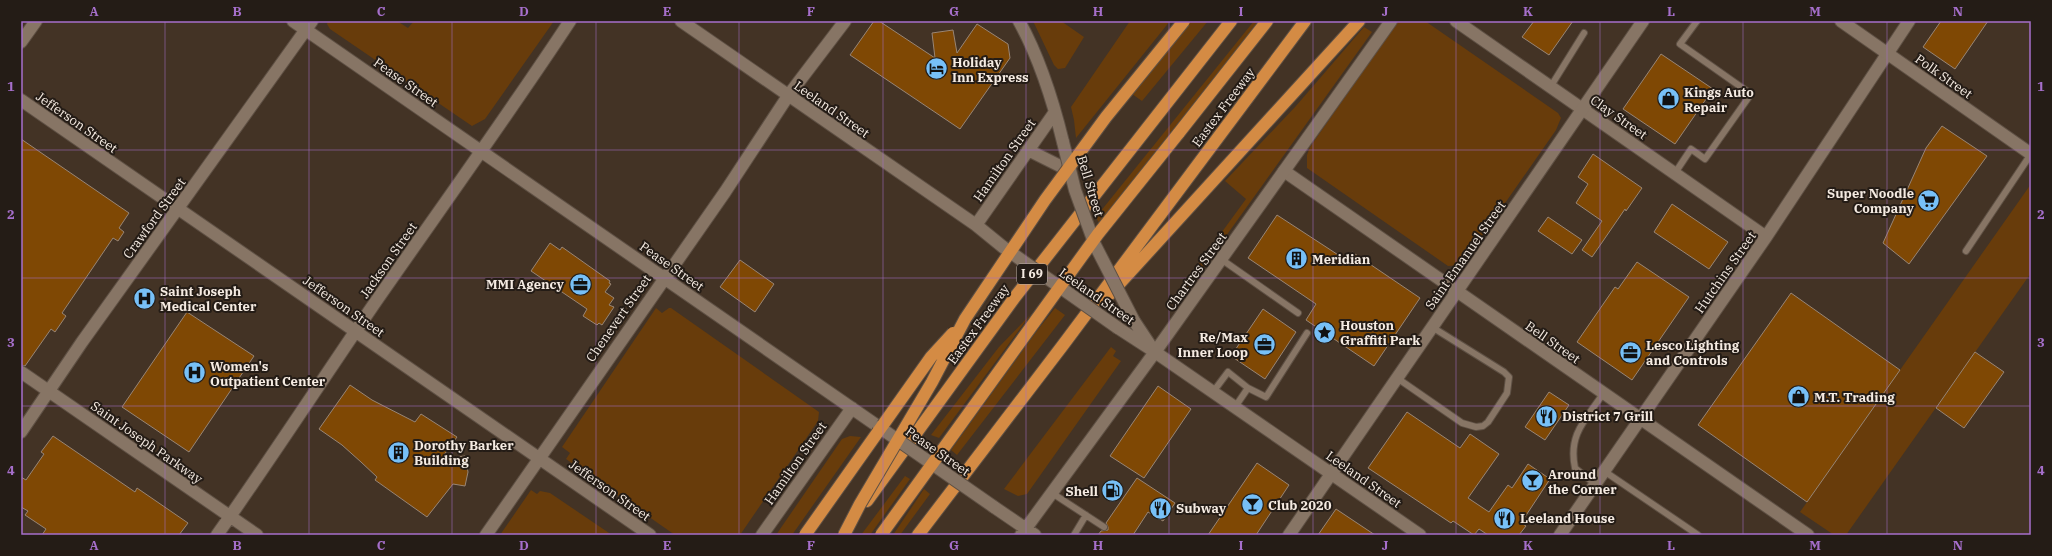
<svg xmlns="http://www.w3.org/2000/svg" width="2052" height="556" viewBox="0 0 2052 556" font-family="'IBM Plex Serif',serif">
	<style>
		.green { fill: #683c0b }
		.building { fill: #7f4804; stroke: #988575 }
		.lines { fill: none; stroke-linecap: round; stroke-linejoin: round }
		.lane-casing { stroke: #5e5044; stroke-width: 8 }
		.street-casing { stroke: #5e5044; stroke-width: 14 }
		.secondary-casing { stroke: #5e5044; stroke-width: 14 }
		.highway-casing { stroke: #5e5044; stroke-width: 14 }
		.lane { stroke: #877565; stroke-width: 6 }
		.street { stroke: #877565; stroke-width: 12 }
		.secondary { stroke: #877565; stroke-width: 12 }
		.highway { stroke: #d48b44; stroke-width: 12 }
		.secondary-bridge-casing { stroke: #5e5044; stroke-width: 14; stroke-linecap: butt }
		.highway-bridge-casing { stroke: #5e5044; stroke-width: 14; stroke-linecap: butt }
		.secondary-bridge { stroke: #877565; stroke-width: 12 }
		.highway-bridge { stroke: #d48b44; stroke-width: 12 }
		.grid { fill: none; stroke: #a66fcb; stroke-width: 1; stroke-opacity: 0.55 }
		.labels { text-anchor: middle; stroke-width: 4; stroke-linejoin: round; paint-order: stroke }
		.shield { fill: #241c16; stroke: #b6ada5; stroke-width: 1 }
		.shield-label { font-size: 12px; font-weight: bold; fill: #f5ebe2 }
		.poi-label { font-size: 13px; font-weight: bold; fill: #f5ebe2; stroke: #241c16; text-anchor: start }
		.street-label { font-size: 13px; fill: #f5ebe2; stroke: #241c16 }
		.neatline { fill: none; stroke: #a66fcb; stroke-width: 1.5 }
		.grid-label { font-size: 13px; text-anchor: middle; font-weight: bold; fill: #a66fcb }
	</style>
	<rect width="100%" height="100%" fill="#433325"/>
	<!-- green -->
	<path class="green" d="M328 21H397L408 28 414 21H554L485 119 472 126 330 29 327 24Z
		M1033 21H1061L1084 37 1065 68 1058 69 1054 65Z
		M1130 21H1170L1076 138 1074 120 1071 107Z
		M1191 21H1208L1142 101 1132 94Z
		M1254 21H1259L1099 223 1096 217Z
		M1398 21H1425L1558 113 1561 118 1556 130 1464 262 1459 265 1448 266 1307 168V155L1310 147Z
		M1364 27 1372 32 1178 303 1173 299 1246 199 1225 181 1296 106Z
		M2031 184V273L1846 535H1834L1800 512Z
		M656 308 662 313 669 308H671L819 412 818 421 740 535H675L566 459 570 453 562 447Z
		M1055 308 1065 315 957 455 951 450 1036 332Z
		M1031 314 939 438 931 435 999 347Z
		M1111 347 1116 351 1113 356 1121 361 1027 494 1018 496 1004 489Z
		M850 436 861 437 792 535H776L842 439Z
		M905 476 910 479 870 535H861Z
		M924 489 930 494 900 535H893Z
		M531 490 537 494 540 491 550 493 612 535H500Z"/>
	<!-- building -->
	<path class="building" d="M874 21H879L935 58 932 33 953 30 957 53 977 24 1008 44 1010 58 960 129 850 55Z
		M1534 21H1573L1549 55 1522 37Z
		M1941 21H1988L1955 69 1923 47Z
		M1661 54 1713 89 1675 144 1623 109Z
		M1942 126 1987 156 1909 264 1883 243 1926 148Z
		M21 139 129 213 119 228 124 232 118 241 113 238 62 313 66 316 55 332 51 329 25 366 21 365Z
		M1593 154 1642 188 1626 211 1625 209 1592 257 1582 250 1602 221 1576 203 1588 184 1578 177Z
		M1672 204 1728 242 1709 269 1654 232Z
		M1277 215 1346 260 1352 252 1420 298 1374 366 1306 320 1316 304 1248 258Z
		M1548 217 1582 240 1572 254 1538 231Z
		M550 243 560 250 562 247 610 281 609 283 611 284 605 292 614 298 609 305 614 307 602 325 599 323 597 325 583 316 587 309 531 271Z
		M740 260 774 284 755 312 720 287Z
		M1637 262 1689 297 1632 380 1577 342 1615 287 1618 289Z
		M1791 293 1900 370 1807 502 1698 425Z
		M1263 309 1296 332 1265 379 1231 356Z
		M187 312 254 356 189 452 122 407Z
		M1975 352 2004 372 1964 428 1936 408Z
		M350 385 372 400 415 422 421 414 457 437 441 459 465 456 468 472 465 486 453 484 427 517 375 480 377 477 361 462 342 445 319 429Z
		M1158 386 1191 409 1144 478 1110 456Z
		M1549 392 1569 405 1545 440 1525 427Z
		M1407 412 1460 448 1470 434 1499 454 1468 498 1489 512 1508 485 1512 488 1528 464 1550 479 1521 523 1526 526 1519 535H1488L1479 529 1474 535 1453 521 1451 523 1368 468Z
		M53 436 135 492 137 488 188 523 179 535H42L46 529 25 515 28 511 21 507V477L26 480 44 454 41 452Z
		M1257 463 1289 485 1256 535H1208Z
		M1137 478 1175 503 1163 521 1148 512 1133 535H1098L1101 531 1108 530V527L1106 523Z
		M1336 509 1375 535H1318Z"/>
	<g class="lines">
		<defs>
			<path id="lane" d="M1551 86 1584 33
				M1675 173 1691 149 1705 159 1751 94 1680 44 1697 21
				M1966 251 2031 154
				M1221 259 1298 313
				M1397 378 1462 423 1476 427 1483 426 1488 422 1507 393 1509 377 1504 372 1432 327
				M1248 388 1266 397 1307 333
				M1213 392 1228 372 1248 388 1235 407
				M1604 471 1698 535
				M1595 484 1575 468C1568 435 1585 420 1603 394
				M1052 493 1104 527
				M1074 535 1086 515"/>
			<path id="street" d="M1456 21 1766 237
				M1284 171 1808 535
				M1560 535 1766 237 1909 21"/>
			<path id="secondary" d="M293 21 879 427
				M681 21 976 225 1003 247
				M1019 21C1040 59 1053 101 1063 142
				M1841 21 2031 154
				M21 42 36 21
				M21 100 650 535
				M1028 150 1070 171
				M976 225 1055 112
				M1134 321 1152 348
				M1118 328 1155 352 1420 535
				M21 372 257 535
				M21 432 82 342 312 21
				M994 507 1035 535
				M217 535C270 460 320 383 372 307 438 212 506 118 570 21
				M486 535 725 192 788 96 845 21
				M762 535 852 408
				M1021 535 1155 352 1391 21
				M1289 535 1643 21"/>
			<path id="highway" d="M1178 134 1267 21
				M1110 294 1359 21
				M867 501 1015 297 1231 21
				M918 535 1063 345 1305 21"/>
		</defs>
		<!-- lane casing -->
		<use href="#lane" class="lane-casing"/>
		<!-- street casing -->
		<use href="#street" class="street-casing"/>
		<!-- secondary casing -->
		<use href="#secondary" class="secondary-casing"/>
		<!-- highway casing -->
		<use href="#highway" class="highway-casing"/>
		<!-- lane -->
		<use href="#lane" class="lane"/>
		<!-- street -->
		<use href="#street" class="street"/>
		<!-- secondary -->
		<use href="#secondary" class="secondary"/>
		<!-- highway -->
		<use href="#highway" class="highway"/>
		<defs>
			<path id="secondary-bridge" d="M1063 142 1075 190 1095 245 1134 321
				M1003 247 1118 328
				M879 427 994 507"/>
			<path id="highway-bridge" d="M805 535 931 357 953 333
				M844 535 860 504 932 382 965 319 1045 200 1106 117 1184 21
				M881 535 1098 234 1178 134"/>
		</defs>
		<!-- secondary-bridge casing -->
		<use href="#secondary-bridge" class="secondary-bridge-casing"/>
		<!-- highway-bridge casing -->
		<use href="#highway-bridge" class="highway-bridge-casing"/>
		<!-- secondary-bridge -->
		<use href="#secondary-bridge" class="secondary-bridge"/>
		<!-- highway-bridge -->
		<use href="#highway-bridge" class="highway-bridge"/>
	</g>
	<!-- grid -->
	<path class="grid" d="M165 21V535M309 21V535M452 21V535M596 21V535M739 21V535M883 21V535M1026 21V535M1169 21V535M1313 21V535M1456 21V535M1600 21V535M1743 21V535M1887 21V535M21 150H2031M21 278H2031M21 406H2031"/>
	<!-- icons -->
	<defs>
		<symbol id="hotel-disc" viewBox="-11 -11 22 22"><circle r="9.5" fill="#77c0f7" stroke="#241c16"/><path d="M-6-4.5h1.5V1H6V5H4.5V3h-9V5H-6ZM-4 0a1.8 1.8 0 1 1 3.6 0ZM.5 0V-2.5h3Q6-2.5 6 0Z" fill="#111"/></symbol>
		<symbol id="shop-disc" viewBox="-11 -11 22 22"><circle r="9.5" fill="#77c0f7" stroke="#241c16"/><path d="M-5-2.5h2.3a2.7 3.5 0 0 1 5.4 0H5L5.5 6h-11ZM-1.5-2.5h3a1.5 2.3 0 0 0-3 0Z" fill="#111"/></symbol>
		<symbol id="supermarket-disc" viewBox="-11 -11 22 22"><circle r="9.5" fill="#77c0f7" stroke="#241c16"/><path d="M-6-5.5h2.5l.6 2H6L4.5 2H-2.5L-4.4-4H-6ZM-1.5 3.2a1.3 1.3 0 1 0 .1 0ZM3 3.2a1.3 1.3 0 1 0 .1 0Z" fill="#111"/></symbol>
		<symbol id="building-disc" viewBox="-11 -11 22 22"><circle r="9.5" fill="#77c0f7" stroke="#241c16"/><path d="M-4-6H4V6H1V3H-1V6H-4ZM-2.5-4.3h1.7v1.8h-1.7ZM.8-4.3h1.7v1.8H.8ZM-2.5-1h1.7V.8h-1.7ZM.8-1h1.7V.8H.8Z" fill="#111"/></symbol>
		<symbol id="office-disc" viewBox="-11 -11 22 22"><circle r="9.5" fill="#77c0f7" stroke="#241c16"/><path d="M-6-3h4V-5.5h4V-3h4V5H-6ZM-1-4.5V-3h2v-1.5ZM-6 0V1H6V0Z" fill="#111"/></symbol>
		<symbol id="hospital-disc" viewBox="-11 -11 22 22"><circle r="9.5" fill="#77c0f7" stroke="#241c16"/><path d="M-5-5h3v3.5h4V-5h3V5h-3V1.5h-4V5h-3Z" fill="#111"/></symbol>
		<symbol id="sight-disc" viewBox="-11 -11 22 22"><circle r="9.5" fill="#77c0f7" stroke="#241c16"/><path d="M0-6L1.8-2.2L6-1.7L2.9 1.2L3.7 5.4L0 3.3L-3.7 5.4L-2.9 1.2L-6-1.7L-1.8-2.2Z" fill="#111"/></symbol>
		<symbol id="restaurant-disc" viewBox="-11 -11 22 22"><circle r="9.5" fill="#77c0f7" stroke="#241c16"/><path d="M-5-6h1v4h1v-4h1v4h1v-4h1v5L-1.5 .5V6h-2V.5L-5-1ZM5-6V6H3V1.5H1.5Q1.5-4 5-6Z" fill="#111"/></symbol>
		<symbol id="bar-disc" viewBox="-11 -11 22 22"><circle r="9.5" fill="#77c0f7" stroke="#241c16"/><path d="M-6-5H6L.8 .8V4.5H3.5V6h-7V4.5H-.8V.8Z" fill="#111"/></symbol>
		<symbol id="fuel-disc" viewBox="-11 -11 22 22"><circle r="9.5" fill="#77c0f7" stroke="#241c16"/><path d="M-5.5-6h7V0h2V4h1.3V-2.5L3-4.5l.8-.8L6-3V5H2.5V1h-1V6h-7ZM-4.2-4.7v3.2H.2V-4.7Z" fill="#111"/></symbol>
	</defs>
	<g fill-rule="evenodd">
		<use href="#hotel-disc" x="924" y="56" width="25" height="25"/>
		<use href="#shop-disc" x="1656" y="86" width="25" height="25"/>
		<use href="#supermarket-disc" x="1916" y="188" width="25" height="25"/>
		<use href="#building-disc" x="1284" y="246" width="25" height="25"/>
		<use href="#office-disc" x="568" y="272" width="25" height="25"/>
		<use href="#hospital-disc" x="132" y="286" width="25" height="25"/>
		<use href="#sight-disc" x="1312" y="320" width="25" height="25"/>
		<use href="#office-disc" x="1252" y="332" width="25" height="25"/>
		<use href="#office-disc" x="1618" y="340" width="25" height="25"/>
		<use href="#hospital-disc" x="182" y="360" width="25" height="25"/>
		<use href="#shop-disc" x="1786" y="384" width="25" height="25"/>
		<use href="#restaurant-disc" x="1534" y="404" width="25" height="25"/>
		<use href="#building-disc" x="386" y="440" width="25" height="25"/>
		<use href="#bar-disc" x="1520" y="468" width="25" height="25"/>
		<use href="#fuel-disc" x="1100" y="478" width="25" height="25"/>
		<use href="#bar-disc" x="1240" y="492" width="25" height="25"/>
		<use href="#restaurant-disc" x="1148" y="496" width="25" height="25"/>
		<use href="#restaurant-disc" x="1492" y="506" width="25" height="25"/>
	</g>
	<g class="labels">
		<!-- shield labels -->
		<rect class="shield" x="1017" y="264" width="30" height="20" rx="3"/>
		<g class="shield-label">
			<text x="1032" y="278">I 69</text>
		</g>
		<!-- poi labels -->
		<g class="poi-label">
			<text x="952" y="67">Holiday<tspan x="952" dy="15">Inn Express</tspan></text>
			<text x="1684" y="97">Kings Auto<tspan x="1684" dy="15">Repair</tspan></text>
			<text x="1914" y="198" text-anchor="end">Super Noodle<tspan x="1914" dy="15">Company</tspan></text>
			<text x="1312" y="264">Meridian</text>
			<text x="564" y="289" text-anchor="end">MMI Agency</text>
			<text x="160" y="296">Saint Joseph<tspan x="160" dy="15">Medical Center</tspan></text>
			<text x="1340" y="330">Houston<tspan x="1340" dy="15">Graffiti Park</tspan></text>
			<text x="1248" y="342" text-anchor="end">Re/Max<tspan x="1248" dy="15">Inner Loop</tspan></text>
			<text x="1646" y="350">Lesco Lighting<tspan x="1646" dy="15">and Controls</tspan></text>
			<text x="210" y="371">Women's<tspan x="210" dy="15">Outpatient Center</tspan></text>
			<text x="1814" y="402">M.T. Trading</text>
			<text x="1562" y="421">District 7 Grill</text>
			<text x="414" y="450">Dorothy Barker<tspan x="414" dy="15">Building</tspan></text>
			<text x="1548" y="479">Around<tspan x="1548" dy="15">the Corner</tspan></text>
			<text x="1098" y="496" text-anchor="end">Shell</text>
			<text x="1268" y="510">Club 2020</text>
			<text x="1176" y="513">Subway</text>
			<text x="1520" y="523">Leeland House</text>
		</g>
		<!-- street labels -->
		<g class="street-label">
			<text transform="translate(1944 76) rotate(35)" y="5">Polk Street</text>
			<text transform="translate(406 82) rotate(35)" y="5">Pease Street</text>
			<text transform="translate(1223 107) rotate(-53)" y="5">Eastex Freeway</text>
			<text transform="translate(832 109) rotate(35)" y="5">Leeland Street</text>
			<text transform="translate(1619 117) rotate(35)" y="5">Clay Street</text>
			<text transform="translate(77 122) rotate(35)" y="5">Jefferson Street</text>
			<text transform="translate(1004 160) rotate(-55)" y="5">Hamilton Street</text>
			<text transform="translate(1091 186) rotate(73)" y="5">Bell Street</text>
			<text transform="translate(154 218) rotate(-54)" y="5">Crawford Street</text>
			<text transform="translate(1465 255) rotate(-55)" y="5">Saint Emanuel Street</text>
			<text transform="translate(388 260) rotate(-55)" y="5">Jackson Street</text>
			<text transform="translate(672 266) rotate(35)" y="5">Pease Street</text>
			<text transform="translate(1196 271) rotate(-54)" y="5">Chartres Street</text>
			<text transform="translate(1725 272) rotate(-55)" y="5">Hutchins Street</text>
			<text transform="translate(1097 296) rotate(35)" y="5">Leeland Street</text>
			<text transform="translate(344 306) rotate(35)" y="5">Jefferson Street</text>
			<text transform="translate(618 318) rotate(-55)" y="5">Chenevert Street</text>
			<text transform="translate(978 324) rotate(-54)" y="5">Eastex Freeway</text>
			<text transform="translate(1553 342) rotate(35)" y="5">Bell Street</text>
			<text transform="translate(147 442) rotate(35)" y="5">Saint Joseph Parkway</text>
			<text transform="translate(938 451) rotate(35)" y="5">Pease Street</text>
			<text transform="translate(795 463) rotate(-55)" y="5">Hamilton Street</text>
			<text transform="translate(1364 479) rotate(35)" y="5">Leeland Street</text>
			<text transform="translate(610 490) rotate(35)" y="5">Jefferson Street</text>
		</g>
	</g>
	<!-- border -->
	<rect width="2052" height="556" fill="none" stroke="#241c16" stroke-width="44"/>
	<rect x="22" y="22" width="2008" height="512" class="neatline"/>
	<g class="grid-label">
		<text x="94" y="16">A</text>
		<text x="237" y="16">B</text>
		<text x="381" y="16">C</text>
		<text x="524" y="16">D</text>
		<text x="667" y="16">E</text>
		<text x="811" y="16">F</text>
		<text x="954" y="16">G</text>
		<text x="1098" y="16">H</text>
		<text x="1241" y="16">I</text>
		<text x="1385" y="16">J</text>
		<text x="1528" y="16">K</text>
		<text x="1671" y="16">L</text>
		<text x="1815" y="16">M</text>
		<text x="1958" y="16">N</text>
		<text x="11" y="91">1</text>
		<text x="2041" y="91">1</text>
		<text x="11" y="219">2</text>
		<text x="2041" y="219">2</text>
		<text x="11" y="347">3</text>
		<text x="2041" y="347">3</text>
		<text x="11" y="475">4</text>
		<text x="2041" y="475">4</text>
		<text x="94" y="550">A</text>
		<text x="237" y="550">B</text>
		<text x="381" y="550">C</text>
		<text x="524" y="550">D</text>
		<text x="667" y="550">E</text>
		<text x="811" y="550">F</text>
		<text x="954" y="550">G</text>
		<text x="1098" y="550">H</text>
		<text x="1241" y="550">I</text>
		<text x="1385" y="550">J</text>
		<text x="1528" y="550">K</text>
		<text x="1671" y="550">L</text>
		<text x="1815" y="550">M</text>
		<text x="1958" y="550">N</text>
	</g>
</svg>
